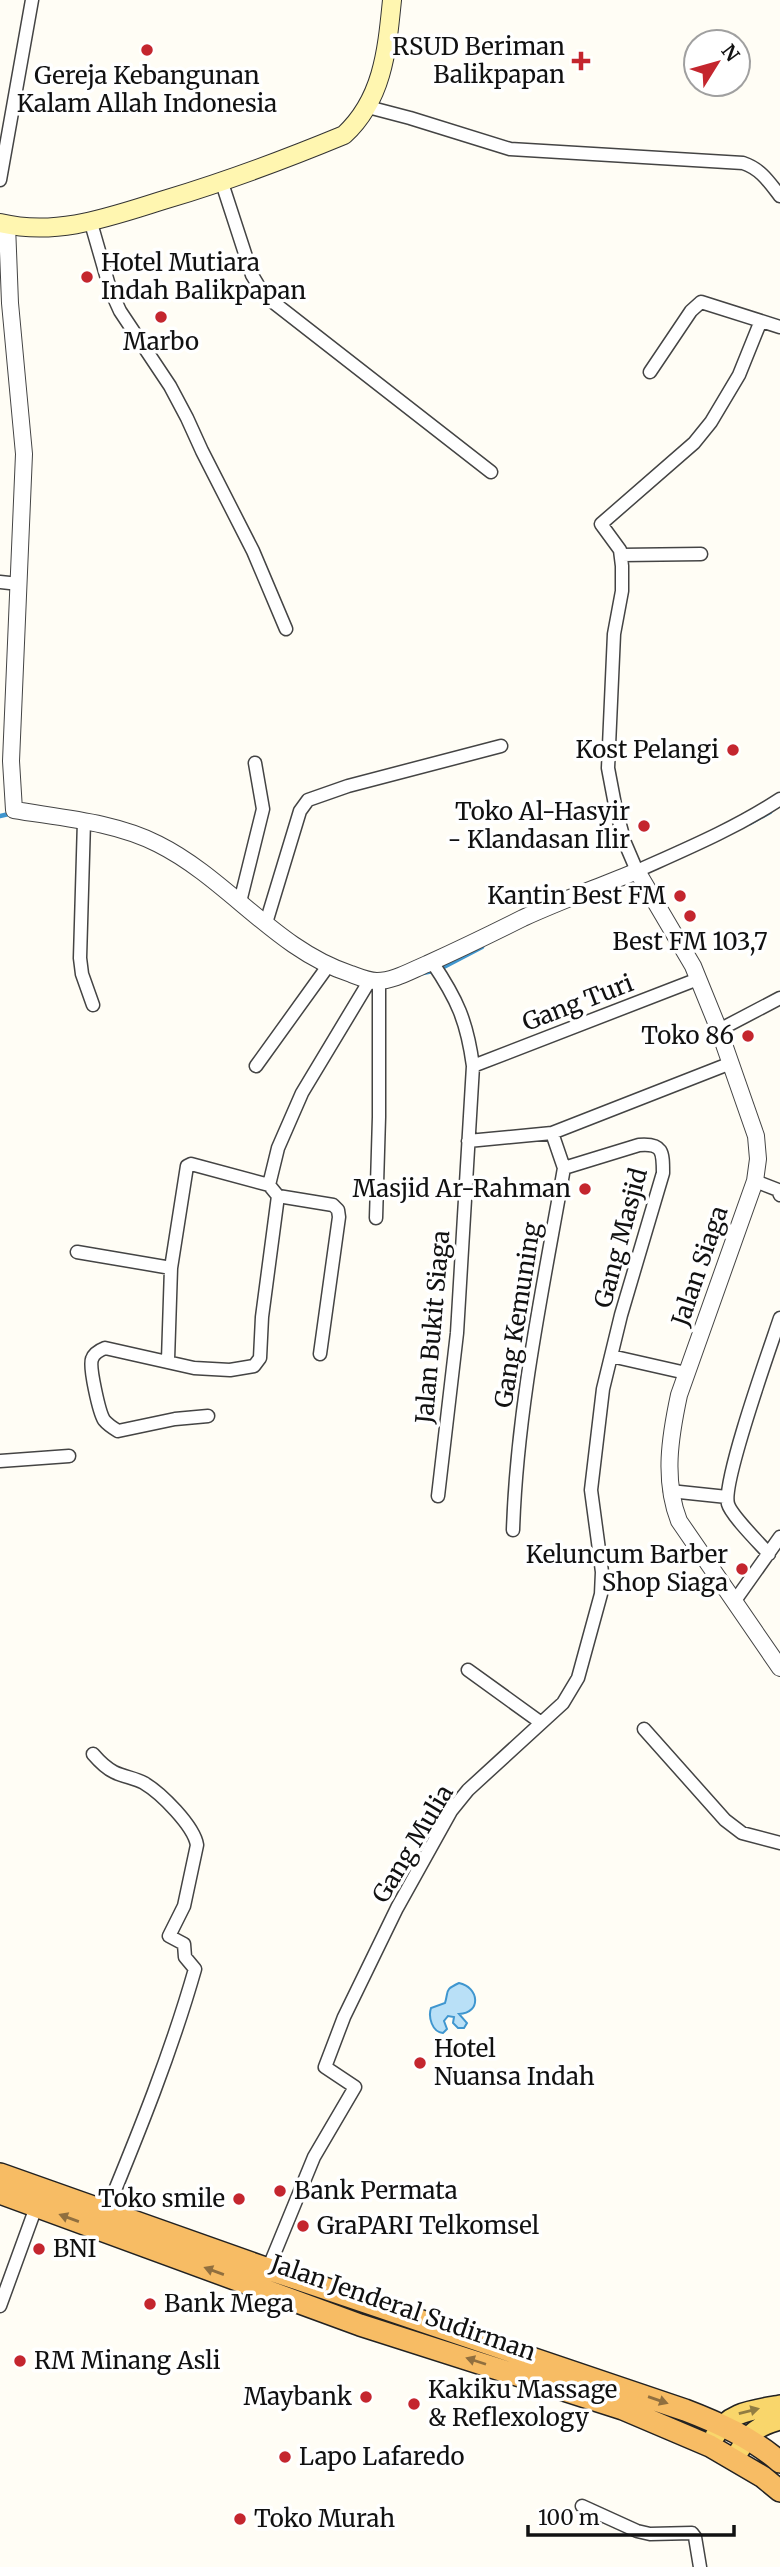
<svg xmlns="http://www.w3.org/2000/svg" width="780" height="2567" viewBox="0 0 780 2567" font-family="Merriweather,serif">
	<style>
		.water { fill: #b9e0f7; stroke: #3f96cf; stroke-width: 2 }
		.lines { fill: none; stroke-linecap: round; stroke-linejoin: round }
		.stream { stroke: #3f96cf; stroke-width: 4.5 }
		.minor-casing { stroke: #444; stroke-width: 15 }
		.tertiary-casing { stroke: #444; stroke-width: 18 }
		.secondary-casing { stroke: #333; stroke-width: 20 }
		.primary-casing { stroke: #222; stroke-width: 22 }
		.trunk-casing { stroke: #222; stroke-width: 24 }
		.minor { stroke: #fff; stroke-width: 12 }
		.tertiary { stroke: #fff; stroke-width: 16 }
		.secondary { stroke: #fff6b0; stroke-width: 18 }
		.primary { stroke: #f9d66b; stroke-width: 19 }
		.trunk { stroke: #f7bc64; stroke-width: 21 }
		.oneway { fill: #906f3f }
		.oneway2 { fill: #917d42 }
		.poi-dot { fill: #c4262e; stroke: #fff; stroke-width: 2.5 }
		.labels { text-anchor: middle; stroke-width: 7; stroke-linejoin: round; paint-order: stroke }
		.poi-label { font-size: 24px; fill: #111; stroke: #fff; text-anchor: start }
		.street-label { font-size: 24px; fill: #111; stroke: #fff }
	</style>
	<rect width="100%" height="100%" fill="#fffdf5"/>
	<!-- water -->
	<path class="water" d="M459 1983C479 1987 482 2013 459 2014L467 2023 464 2028H458L453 2023 454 2017 448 2016 444 2021 447 2029 443 2033C432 2032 428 2017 431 2008L445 2003C449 1990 444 1990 459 1983Z"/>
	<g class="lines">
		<!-- stream -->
		<path class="stream" d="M0 816 13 813
			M750 823 770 812
			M423 973 438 970 482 947"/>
		<defs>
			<path id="minor" d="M368 107 410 118 510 149 743 163C761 169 769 182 780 196
				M0 180 32 0
				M222 183 252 275 264 295 491 472
				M91 223 110 289 120 311 170 386 187 418 202 451 253 551 286 629
				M760 323 739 375 711 422 694 443 601 524 620 550 622 566V591L614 634 608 768 616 810 625 843 637 871C686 849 734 829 780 799
				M650 372 691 311 701 302 780 327
				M621 555 701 554
				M0 582 19 584
				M84 821 80 958 82 974 93 1005
				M240 902 263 809 255 763
				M266 923 300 811 308 800 348 786 501 746
				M432 962C457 999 467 1021 473 1066L457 1333 438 1496
				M719 1030 780 998
				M256 1066 328 966
				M473 1066 698 979
				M468 1141 552 1133 731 1063
				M755 1181 778 1190 780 1195
				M278 1196 333 1205 338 1210 339 1217 320 1354
				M376 1218 379 1117V981
				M77 1252 171 1268
				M611 1356 686 1373
				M168 1360 171 1268 187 1166 191 1164 269 1185
				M208 1416 175 1419 118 1431C113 1428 108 1425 104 1420 99 1412 89 1367 92 1359 94 1353 100 1350 105 1348L194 1368 230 1370 254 1366 260 1358 262 1317 278 1196 269 1185 278 1148 302 1093 370 980
				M0 1461 69 1456
				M670 1491 727 1497
				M513 1530C517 1408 543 1288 564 1168L552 1133
				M769 1554C760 1544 731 1515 728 1504 722 1482 770 1348 780 1318
				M734 1602 780 1537
				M468 1670 540 1722
				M644 1729 725 1820 742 1833 780 1843
				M93 1754C99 1761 106 1768 114 1772 124 1777 135 1778 144 1783 161 1793 194 1826 197 1845L184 1906 169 1936 184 1944 185 1957 195 1969C171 2053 139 2132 106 2212
				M268 2269 314 2157 355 2087 325 2067 344 2017 397 1908 451 1811 468 1790 563 1703 578 1678 601 1594 602 1572 591 1490 603 1389 621 1315 663 1173C663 1152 663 1143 639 1145L564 1168
				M0 2306 36 2207
				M582 2506 637 2531 650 2534 692 2533 695 2537 700 2567"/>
			<path id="tertiary" d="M7 225 10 303 24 454 11 761 14 810C62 818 115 822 158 844 228 879 276 950 351 974 359 977 368 981 377 981 394 981 412 970 427 964 460 949 491 934 523 918 560 901 599 887 637 871L693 966 719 1030 756 1136 758 1159 755 1181 679 1395C670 1437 663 1480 679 1521L780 1668"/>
			<path id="secondary" d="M0 223C58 237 112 216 167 199 227 181 286 159 344 135 383 99 387 50 392 0"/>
			<path id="primary" d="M715 2436C728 2411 755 2410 780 2405
				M734 2460C747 2436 753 2427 780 2420"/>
			<path id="trunk" d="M0 2174 268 2269 685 2410C719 2423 752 2438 780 2462
				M0 2193 360 2325 623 2409 710 2446 763 2477 780 2491"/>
		</defs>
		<!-- minor casing -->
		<use href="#minor" class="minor-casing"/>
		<!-- tertiary casing -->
		<use href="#tertiary" class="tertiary-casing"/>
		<!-- secondary casing -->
		<use href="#secondary" class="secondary-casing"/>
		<!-- primary casing -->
		<use href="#primary" class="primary-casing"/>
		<!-- trunk casing -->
		<use href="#trunk" class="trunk-casing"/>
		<!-- minor -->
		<use href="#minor" class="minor"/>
		<!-- tertiary -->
		<use href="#tertiary" class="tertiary"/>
		<!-- secondary -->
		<use href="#secondary" class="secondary"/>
		<!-- primary -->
		<use href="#primary" class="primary"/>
		<!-- trunk -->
		<use href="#trunk" class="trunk"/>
	</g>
	<!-- one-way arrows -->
	<defs><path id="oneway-solid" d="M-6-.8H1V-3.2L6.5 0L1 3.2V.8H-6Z" transform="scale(1.75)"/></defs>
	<g class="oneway">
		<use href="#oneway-solid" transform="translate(69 2218) rotate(-160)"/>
		<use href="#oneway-solid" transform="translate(214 2271) rotate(-160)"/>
		<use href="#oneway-solid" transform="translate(476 2361) rotate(-162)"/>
		<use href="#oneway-solid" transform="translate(658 2400) rotate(19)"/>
	</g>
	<use class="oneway2" href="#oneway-solid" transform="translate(749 2411) rotate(-14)"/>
	<!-- markers -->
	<g class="poi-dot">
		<circle cx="147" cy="50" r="7"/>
		<path d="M577.5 50.5h7v7h7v7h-7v7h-7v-7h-7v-7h7z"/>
		<circle cx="87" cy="277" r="7"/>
		<circle cx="161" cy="317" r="7"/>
		<circle cx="733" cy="750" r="7"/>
		<circle cx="644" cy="826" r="7"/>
		<circle cx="680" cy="896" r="7"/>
		<circle cx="690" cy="916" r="7"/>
		<circle cx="748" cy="1036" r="7"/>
		<circle cx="585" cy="1189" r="7"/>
		<circle cx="742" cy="1569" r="7"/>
		<circle cx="420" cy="2063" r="7"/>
		<circle cx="280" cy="2191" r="7"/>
		<circle cx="239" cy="2199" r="7"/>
		<circle cx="303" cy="2226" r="7"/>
		<circle cx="39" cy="2249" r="7"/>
		<circle cx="150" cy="2304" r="7"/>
		<circle cx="20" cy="2361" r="7"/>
		<circle cx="366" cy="2397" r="7"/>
		<circle cx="414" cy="2404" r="7"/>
		<circle cx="285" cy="2457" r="7"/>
		<circle cx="240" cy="2519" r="7"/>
	</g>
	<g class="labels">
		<!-- poi labels -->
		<g class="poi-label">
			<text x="565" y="55" text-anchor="end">RSUD Beriman<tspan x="565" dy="28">Balikpapan</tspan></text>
			<text x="147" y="84" text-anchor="middle">Gereja Kebangunan<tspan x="147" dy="28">Kalam Allah Indonesia</tspan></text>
			<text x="101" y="271">Hotel Mutiara<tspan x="101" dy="28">Indah Balikpapan</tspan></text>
			<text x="161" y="350" text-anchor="middle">Marbo</text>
			<text x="719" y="758" text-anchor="end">Kost Pelangi</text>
			<text x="630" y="820" text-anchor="end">Toko Al-Hasyir<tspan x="630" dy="28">- Klandasan Ilir</tspan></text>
			<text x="666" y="904" text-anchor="end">Kantin Best FM</text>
			<text x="690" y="950" text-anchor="middle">Best FM 103,7</text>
			<text x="734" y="1044" text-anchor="end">Toko 86</text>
			<text x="571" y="1197" text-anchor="end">Masjid Ar-Rahman</text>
			<text x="728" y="1563" text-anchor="end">Keluncum Barber<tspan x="728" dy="28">Shop Siaga</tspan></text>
			<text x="434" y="2057">Hotel<tspan x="434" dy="28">Nuansa Indah</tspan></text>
			<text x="294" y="2199">Bank Permata</text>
			<text x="225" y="2207" text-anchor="end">Toko smile</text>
			<text x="317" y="2234">GraPARI Telkomsel</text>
			<text x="53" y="2257">BNI</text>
			<text x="164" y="2312">Bank Mega</text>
			<text x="34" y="2369">RM Minang Asli</text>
			<text x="428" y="2398">Kakiku Massage<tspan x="428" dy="28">&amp; Reflexology</tspan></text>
			<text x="352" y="2405" text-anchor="end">Maybank</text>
			<text x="299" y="2465">Lapo Lafaredo</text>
			<text x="254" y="2527">Toko Murah</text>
		</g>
		<!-- street labels -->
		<g class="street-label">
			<text transform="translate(578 1003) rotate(-21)" y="8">Gang Turi</text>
			<text transform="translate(621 1238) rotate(-75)" y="8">Gang Masjid</text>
			<text transform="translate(700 1266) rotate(-71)" y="8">Jalan Siaga</text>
			<text transform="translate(518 1315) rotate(-81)" y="8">Gang Kemuning</text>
			<text transform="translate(433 1327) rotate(-85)" y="8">Jalan Bukit Siaga</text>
			<text transform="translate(413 1844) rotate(-59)" y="8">Gang Mulia</text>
			<text transform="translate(403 2308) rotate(19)" y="8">Jalan Jenderal Sudirman</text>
		</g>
	</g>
	<!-- north arrow -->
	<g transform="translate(717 63) rotate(53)"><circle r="33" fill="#ffffff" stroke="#a0a0a0" stroke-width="2"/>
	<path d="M0-5L12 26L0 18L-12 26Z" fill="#c4262e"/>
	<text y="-10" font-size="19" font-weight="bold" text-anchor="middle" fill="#111111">N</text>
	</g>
	<!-- scale -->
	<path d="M528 2525v10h206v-10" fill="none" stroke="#111111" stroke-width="3.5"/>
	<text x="538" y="2525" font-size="21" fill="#111111" stroke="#ffffff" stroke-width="5" paint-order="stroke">100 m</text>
</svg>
